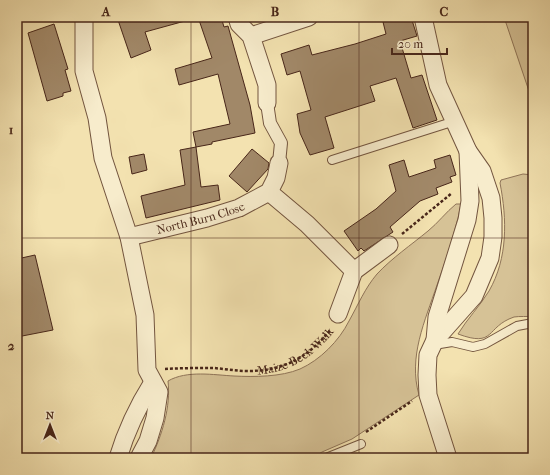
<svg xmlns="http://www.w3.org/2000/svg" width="550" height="475" viewBox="0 0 550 475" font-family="'IM FELL French Canon',serif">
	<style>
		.green { fill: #d6c296; stroke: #8f7458 }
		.building { fill: #a18868; stroke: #482619 }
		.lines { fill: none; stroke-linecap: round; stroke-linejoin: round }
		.service-casing { stroke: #73553f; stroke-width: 10 }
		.pedestrian-casing { stroke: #73553f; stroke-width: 14 }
		.minor-casing { stroke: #73553f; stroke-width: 19 }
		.path { stroke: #482619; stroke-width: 2.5; stroke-dasharray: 3 2; stroke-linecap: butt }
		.service { stroke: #f7eccc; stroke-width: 8 }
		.pedestrian { stroke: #f7eccc; stroke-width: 12 }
		.minor { stroke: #f7eccc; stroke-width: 17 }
		.grid { fill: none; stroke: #482619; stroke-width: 1; stroke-opacity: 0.55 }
		.labels { text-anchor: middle; stroke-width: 4; stroke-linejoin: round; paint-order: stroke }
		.street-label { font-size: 12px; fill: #482619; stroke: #f7eccc }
		.neatline { fill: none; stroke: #482619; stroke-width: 1.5 }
		.grid-label { font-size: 13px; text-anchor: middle; font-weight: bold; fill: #482619 }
	</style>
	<rect width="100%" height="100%" fill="#f3e2b0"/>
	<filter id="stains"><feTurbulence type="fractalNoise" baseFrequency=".005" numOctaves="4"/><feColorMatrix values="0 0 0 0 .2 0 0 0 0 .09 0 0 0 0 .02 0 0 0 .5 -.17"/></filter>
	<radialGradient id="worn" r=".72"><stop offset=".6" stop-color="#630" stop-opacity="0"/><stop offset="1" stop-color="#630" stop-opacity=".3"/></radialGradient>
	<!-- green -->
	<path class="green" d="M504 17H533V103Z
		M523 174 533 175V316C527 317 520 316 514 317 485 327 496 348 458 334 467 319 480 306 489 291 508 258 507 219 500 183L501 180Z
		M456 204H461L458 218C452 241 445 263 437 285 425 321 408 357 419 395L352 439 322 452 312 458H151C162 435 171 407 168 381 187 370 214 375 234 376 254 377 281 377 300 369 320 360 339 341 349 321 358 305 365 288 377 274 392 258 411 245 428 231 438 223 446 212 456 204Z"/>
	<!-- building -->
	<path class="building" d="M117 17H184L185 21 145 32 151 50 131 58Z
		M198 17H221L224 27 228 26 250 105 255 133 212 142V144L196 147 193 132 230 124 218 74 179 85 175 69 212 58Z
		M400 17H411L417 36 400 41 411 78 422 75 437 120 413 128 396 78 370 86 375 101 325 117 334 148 310 155 300 133 297 114 311 110 300 71 287 75 281 54 309 45 312 55 355 44 386 34 383 22Z
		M54 24 68 69 65 70 71 91 63 93V96L47 101 28 33Z
		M196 147 201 187 218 185 220 200 146 218 141 196 185 185 180 150Z
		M252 149 269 163 268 169 247 192 229 176Z
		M144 154 147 170 132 174 129 157Z
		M450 155 456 175 450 177 452 182 436 188 438 194 420 201 390 227 393 232 364 251 361 248 358 251 344 231 376 209 396 191 389 165 404 160 409 177 436 168 434 160Z
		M35 255 53 330 17 337V259Z"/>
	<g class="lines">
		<defs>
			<path id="service" d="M332 160 455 121
				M434 345 452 342 473 347 485 344 517 326 533 323
				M326 458 361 444"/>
			<path id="pedestrian" d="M267 103 270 123 281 143 279 163"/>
			<g id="minor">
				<path d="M84 17V71L97 118 103 158 129 237 145 315 147 370 159 392 155 418 148 441 139 458"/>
				<path d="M237 17 239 24 251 36 267 85V103"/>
				<path d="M423 17 438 85 468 151 482 171 491 198 493 218V237L490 258 474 296 435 340"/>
				<path d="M251 36 309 17"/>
				<path d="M269 192 307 224 354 271"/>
				<path id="s2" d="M129 237 207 218 239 208 269 192 276 178 279 163"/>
				<path d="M338 314 354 271 389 245"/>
				<path d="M118 458C126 431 138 406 153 382"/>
				<path d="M448 458 428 395 427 375 428 355 435 340 437 317 467 220 470 201 468 151"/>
			</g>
		</defs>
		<!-- service casing -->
		<use href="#service" class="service-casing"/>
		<!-- pedestrian casing -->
		<use href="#pedestrian" class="pedestrian-casing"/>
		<!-- minor casing -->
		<use href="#minor" class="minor-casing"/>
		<!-- path -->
		<g class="path">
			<path d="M402 234 452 193"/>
			<path id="s1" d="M165 369C181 368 198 368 214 368 225 369 236 371 248 371 284 371 309 357 331 329"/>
			<path d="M366 432 412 401"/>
		</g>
		<!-- service -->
		<use href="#service" class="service"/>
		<!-- pedestrian -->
		<use href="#pedestrian" class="pedestrian"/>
		<!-- minor -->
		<use href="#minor" class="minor"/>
	</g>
	<!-- grid -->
	<path class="grid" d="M191 17V458M359 17V458M17 238H533"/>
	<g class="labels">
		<!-- street labels -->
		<g class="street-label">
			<text dy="4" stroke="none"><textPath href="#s2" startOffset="74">North Burn Close</textPath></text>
			<text dy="4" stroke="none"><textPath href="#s1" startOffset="136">Maize Beck Walk</textPath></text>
		</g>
	</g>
	<!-- margin -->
	<rect width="550" height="475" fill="none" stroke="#f3e2b0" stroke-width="44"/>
	<!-- north arrow -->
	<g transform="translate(50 425)" stroke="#f7eccc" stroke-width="3" paint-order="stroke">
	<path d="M0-3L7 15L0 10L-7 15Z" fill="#482619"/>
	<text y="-6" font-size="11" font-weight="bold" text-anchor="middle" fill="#482619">N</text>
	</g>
	<!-- scale -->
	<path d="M392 48v6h55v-6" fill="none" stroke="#482619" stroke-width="2"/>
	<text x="398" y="48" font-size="12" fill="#482619" stroke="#f7eccc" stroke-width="3" paint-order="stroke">20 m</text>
	<rect x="22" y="22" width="506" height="431" class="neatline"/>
	<g class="grid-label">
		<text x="106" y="16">A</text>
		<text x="275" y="16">B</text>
		<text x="444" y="16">C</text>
		<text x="11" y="134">1</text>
		<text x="11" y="350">2</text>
	</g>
	<rect width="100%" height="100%" filter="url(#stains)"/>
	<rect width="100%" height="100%" fill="url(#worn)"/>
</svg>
